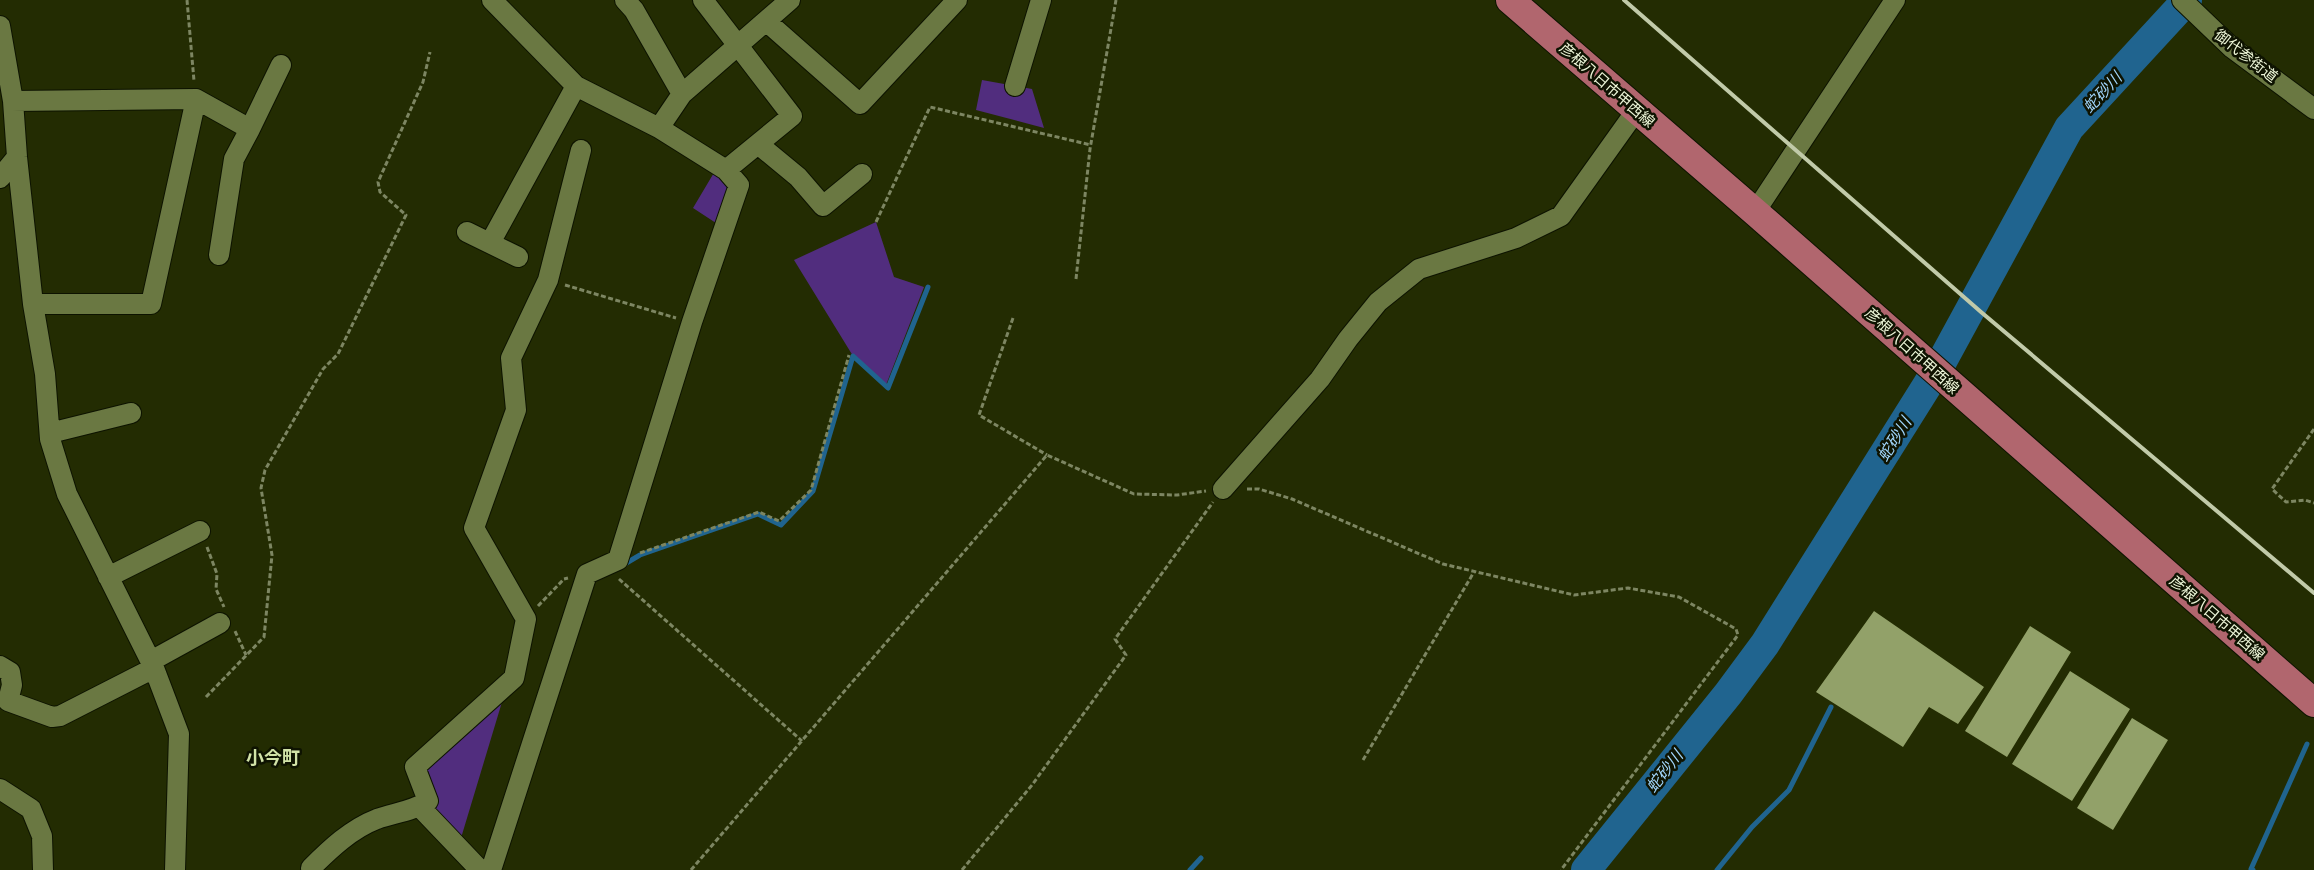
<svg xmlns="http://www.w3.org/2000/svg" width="2314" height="870" viewBox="0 0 2314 870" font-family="'Asap Condensed','Noto Sans JP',sans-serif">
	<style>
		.green { fill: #512d7e }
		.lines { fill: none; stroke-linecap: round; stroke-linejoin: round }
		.stream { stroke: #20648f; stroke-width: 5 }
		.river { stroke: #20648f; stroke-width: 30 }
		.building { fill: #92a169 }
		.minor-casing { stroke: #0d1300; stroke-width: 22 }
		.primary-casing { stroke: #0d1300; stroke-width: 30 }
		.path { stroke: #7d8662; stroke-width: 3; stroke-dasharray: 5 2.5; stroke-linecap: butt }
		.minor { stroke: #6a7842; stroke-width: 20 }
		.primary { stroke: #b1666e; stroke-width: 28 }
		.rail { stroke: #c1caa9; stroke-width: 4 }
		.labels { text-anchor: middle; stroke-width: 5; stroke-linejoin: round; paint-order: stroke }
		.street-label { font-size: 15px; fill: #edf6d8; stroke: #0e1301 }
		.water-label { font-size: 16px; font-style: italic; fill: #a1d5fb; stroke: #0e1301 }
		.quarter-label { font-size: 18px; font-weight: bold; fill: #d1e2a7; stroke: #0e1301 }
	</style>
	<rect width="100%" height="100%" fill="#232c02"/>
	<!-- green -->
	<path class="green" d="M982 80 1032 89 1044 128 976 110Z
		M715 171 732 192 719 225 693 208Z
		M876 222 894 277 924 287 886 385 853 356 794 260Z
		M502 702 461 838 428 807 423 772Z"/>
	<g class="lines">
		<!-- stream -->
		<path class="stream" d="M623 565 640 555 758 514 781 525 813 491 853 356 888 388 928 287
			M1190 870 1201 858
			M1717 870 1752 827 1789 790 1831 707
			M2253 870 2251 869 2307 744"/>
		<!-- river -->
		<path class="river" d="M1586 870 1728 694 1765 644 1940 365 2069 128 2187 0"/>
	</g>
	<!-- building -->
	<path class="building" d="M1874 611 1984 687 1958 724 1929 707 1903 747 1816 692Z
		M2030 626 2071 652 2007 757 1965 731Z
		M2070 671 2130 709 2072 801 2012 764Z
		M2132 718 2168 740 2113 830 2077 808Z"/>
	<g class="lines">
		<defs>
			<path id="minor" d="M625 0 634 10 682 94
				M703 0 792 116 726 170
				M2182 0 2232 48 2314 109
				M766 21 860 104 957 0
				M0 26 13 101 17 157 33 304 45 374 50 439 67 494 154 668 179 734 175 870
				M1015 86 1041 0
				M13 101 196 99 250 129 234 159 219 255
				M659 128 682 94 790 0
				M250 129 281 65
				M758 144 798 177 823 206 862 174
				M0 178 17 157
				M1755 212 1895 0
				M467 232 518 257
				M490 243 576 86
				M33 304H151L196 99
				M50 433 131 413
				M1223 489 1320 379 1348 339 1378 302 1419 269 1516 238 1561 216 1636 111
				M108 577 200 531
				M151 661 220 623
				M0 666 10 672 12 685 8 701 52 717 60 716 154 668
				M0 789 31 809 42 836 43 870
				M419 806 480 870
				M311 868C330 849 351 829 377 819 394 813 413 811 428 801L415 767 514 678 526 619 474 528 516 410 511 358 548 280 581 150
				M491 870 587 574 618 560 692 322 739 185 726 170 659 128 576 86 492 0"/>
			<path id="primary" d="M1510 0 1755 212 2314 703"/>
		</defs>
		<!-- minor casing -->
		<use href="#minor" class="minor-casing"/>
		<!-- primary casing -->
		<use href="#primary" class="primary-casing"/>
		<!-- path -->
		<path class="path" d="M187 0 194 81
			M876 222 930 107 1091 145
			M1076 279 1090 149 1116 0
			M565 285 676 318
			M1013 318 979 415 1047 455
			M2314 429 2272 489 2286 502 2305 500 2314 503
			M1247 489H1259L1292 499 1443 564 1574 595 1628 588 1679 597 1736 629 1738 635 1561 870
			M207 547 217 574 216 589 224 607
			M640 553 759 512 779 521 811 490 849 355
			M619 579 802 741
			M538 606 564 579 568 578
			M235 631 246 655
			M206 697 264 637 272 555 261 488 265 470 323 369 338 354 406 215 380 192 378 182 423 82 430 52
			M1363 760 1474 572
			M691 870 1047 455 1134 494 1177 495 1206 491
			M962 870 1032 785 1126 655 1115 639 1213 502"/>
		<!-- minor -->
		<use href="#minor" class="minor"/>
		<!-- primary -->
		<use href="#primary" class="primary"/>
		<!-- rail -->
		<path class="rail" d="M1624 0 1981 312 2314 593"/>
	</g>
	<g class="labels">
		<!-- street labels -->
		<g class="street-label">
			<text transform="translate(2246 56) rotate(38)" y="5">御代参街道</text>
			<text transform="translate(1607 85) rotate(41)" y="5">彦根八日市甲西線</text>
			<text transform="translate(1912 351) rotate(42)" y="5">彦根八日市甲西線</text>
			<text transform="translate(2217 618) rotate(41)" y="5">彦根八日市甲西線</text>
		</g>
		<!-- water labels -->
		<g class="water-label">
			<text transform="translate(2102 92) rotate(-47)" y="6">蛇砂川</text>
			<text transform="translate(1894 439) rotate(-58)" y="6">蛇砂川</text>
			<text transform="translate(1664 771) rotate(-52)" y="6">蛇砂川</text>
		</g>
		<!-- quarter labels -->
		<g class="quarter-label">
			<text x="273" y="764">小今町</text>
		</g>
	</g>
</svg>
